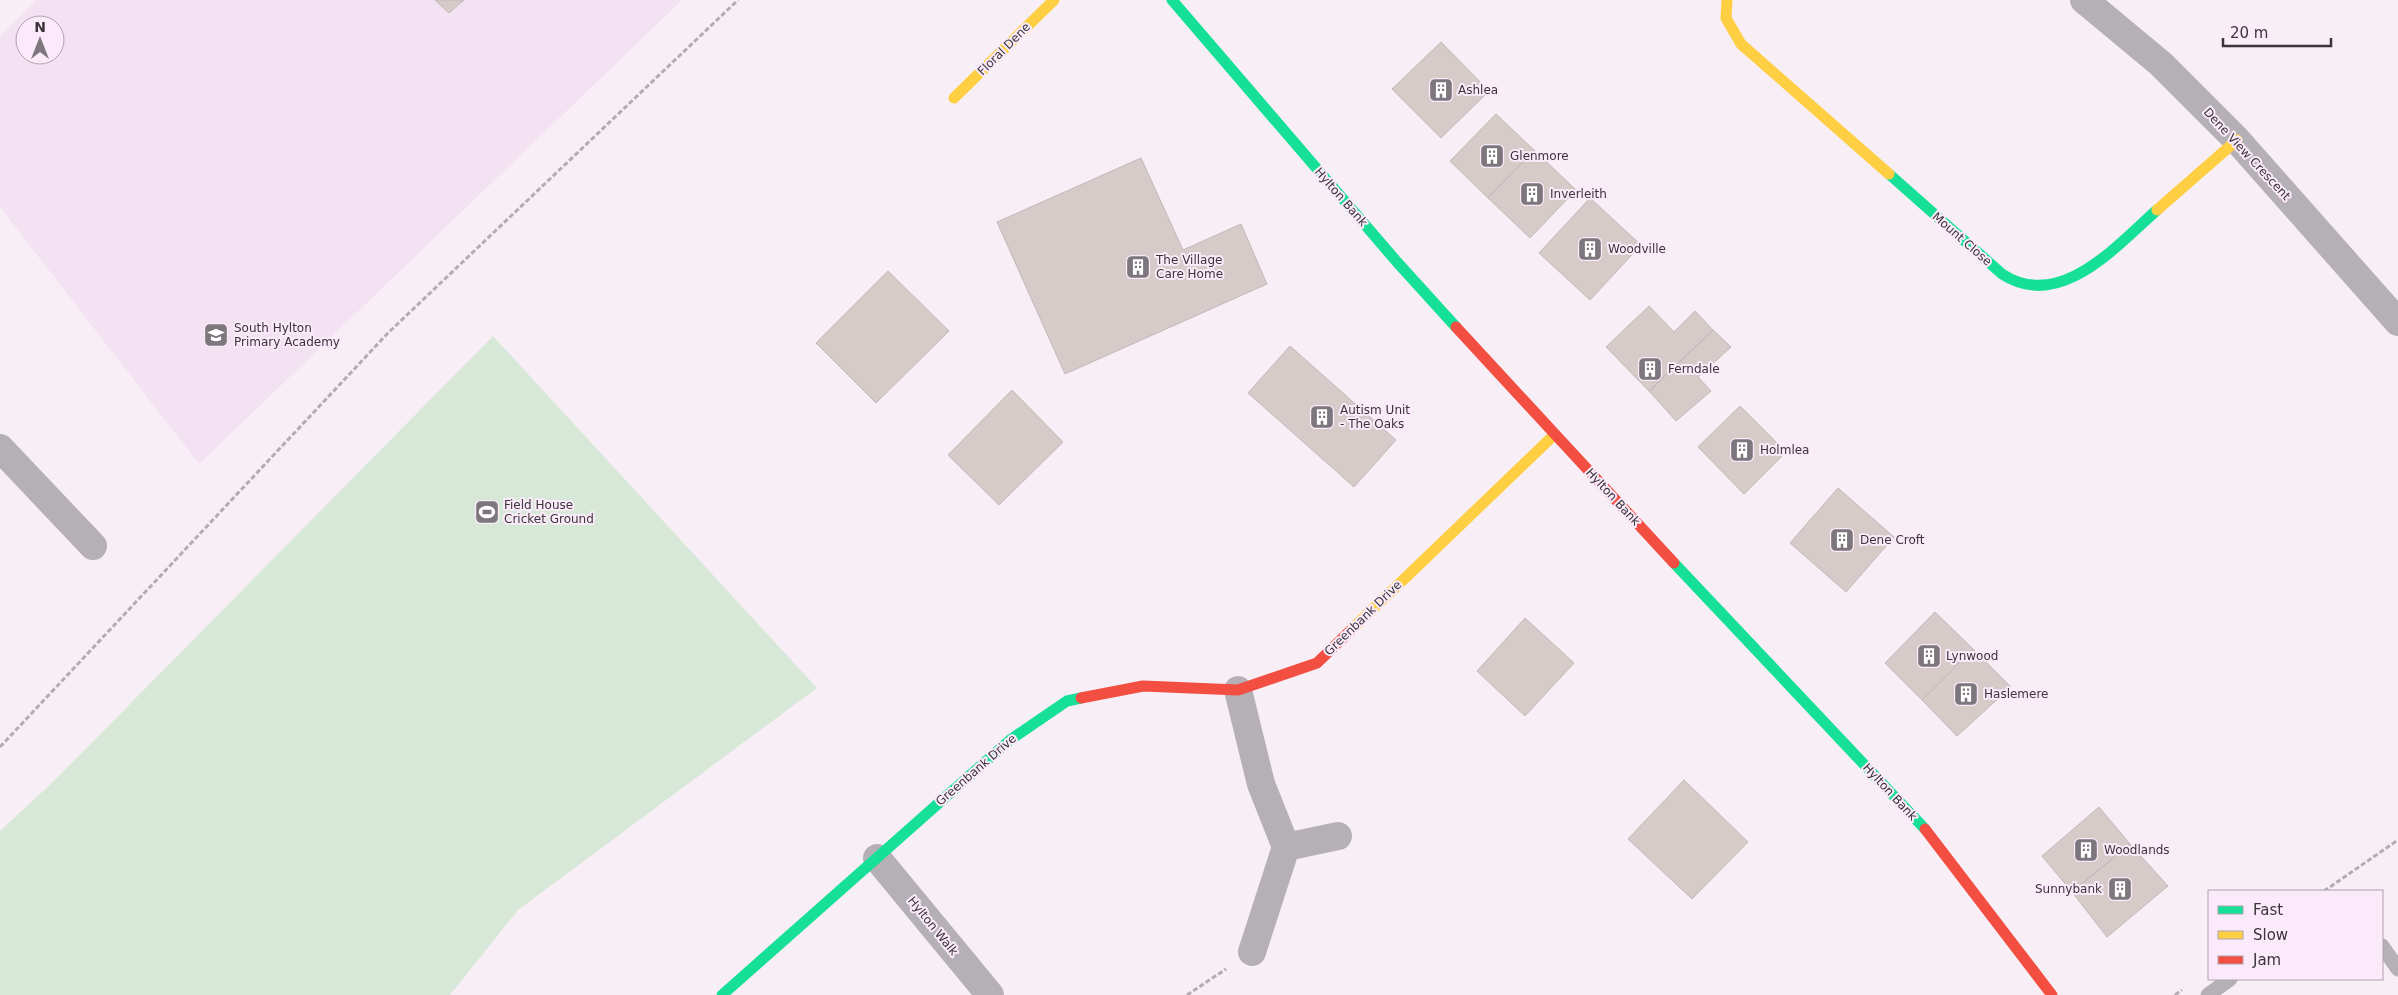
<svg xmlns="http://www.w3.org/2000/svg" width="2398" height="995" viewBox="0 0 2398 995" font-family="'DejaVu Sans',sans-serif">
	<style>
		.built { fill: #f3e2f1; fill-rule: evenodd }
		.green { fill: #d8e8d8 }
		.building { fill: #d6cbc8; stroke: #c0b9ba }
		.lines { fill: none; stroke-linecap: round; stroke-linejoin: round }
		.path { stroke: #b1adb2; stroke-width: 3; stroke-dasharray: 5 2.5; stroke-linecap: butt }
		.lane { stroke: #b5b0b6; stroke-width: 15 }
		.street { stroke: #b5b0b6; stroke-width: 28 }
		.fast { stroke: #16e098; stroke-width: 11 }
		.slow { stroke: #ffcf43; stroke-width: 11 }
		.jam { stroke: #f24e42; stroke-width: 11 }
		.labels { text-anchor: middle; stroke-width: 4; stroke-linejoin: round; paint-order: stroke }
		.street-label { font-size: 12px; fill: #3b353a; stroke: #fbebfa }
		.poi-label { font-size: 12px; fill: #3b353a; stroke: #fbebfa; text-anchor: start }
	</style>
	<rect width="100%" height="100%" fill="#f8eef6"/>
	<!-- built -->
	<path class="built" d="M36 0H682L199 464 0 207V37ZM25 25H55V55H25Z"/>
	<!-- green -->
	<path class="green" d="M493 336 817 688 518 910 450 995H0V831L56 779Z"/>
	<!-- building -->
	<path class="building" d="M435 0H464L449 13Z
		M1441 42 1489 91 1441 138 1392 89Z
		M1496 114 1534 150 1488 198 1450 161Z
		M1534 150 1576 190 1530 238 1488 198Z
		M1141 158 1183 250 1241 224 1267 284 1065 374 997 222Z
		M1590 198 1641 245 1590 300 1539 253Z
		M888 271 949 331 876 403 816 343Z
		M1649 306 1674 332 1695 311 1713 330 1649 391 1606 347Z
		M1713 330 1731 347 1698 377 1711 391 1676 421 1649 391Z
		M1290 346 1396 440 1354 487 1248 393Z
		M1012 390 1063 442 999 505 948 455Z
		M1740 406 1786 452 1744 494 1698 447Z
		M1838 488 1894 537 1846 592 1790 543Z
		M1935 612 1973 649 1922 700 1885 663Z
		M1525 618 1574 663 1525 716 1477 671Z
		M1973 649 2011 687 1957 736 1922 700Z
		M1684 780 1748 842 1692 899 1628 839Z
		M2099 807 2130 844 2072 892 2042 856Z
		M2130 844 2168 886 2107 937 2072 892Z"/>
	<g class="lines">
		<!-- path -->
		<path class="path" d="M0 747 388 333 738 0
			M2324 891 2398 840
			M1187 995 1226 969
			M2175 995 2182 990"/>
		<!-- lane -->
		<path class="lane" d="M2382 946 2398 969
			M2208 995 2230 979"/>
		<!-- street -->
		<path class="street" d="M2084 0 2161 64 2237 140 2398 322
			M0 448 93 546
			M1238 690 1261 784 1286 847 1252 952
			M1286 847 1338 836
			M877 858 990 995"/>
		<!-- fast -->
		<path class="fast" d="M1172 0 1397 262 1456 327
			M1889 174 2002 274C2060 312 2116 246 2157 210
			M1674 563 1925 829
			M722 995 1010 740 1067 701 1081 698"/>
		<!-- slow -->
		<path class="slow" d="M1727 0 1726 18 1741 44 1889 174
			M954 98 1054 0
			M2157 210 2237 140
			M1350 631 1554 435"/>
		<!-- jam -->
		<path class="jam" d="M1456 327 1674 563
			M1081 698 1143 686 1238 690 1317 663 1350 631
			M1925 829 2052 995"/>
	</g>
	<!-- icons -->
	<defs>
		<symbol id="building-square" viewBox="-11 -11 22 22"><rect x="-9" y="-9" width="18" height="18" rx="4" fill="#7d767c" stroke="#fbebfa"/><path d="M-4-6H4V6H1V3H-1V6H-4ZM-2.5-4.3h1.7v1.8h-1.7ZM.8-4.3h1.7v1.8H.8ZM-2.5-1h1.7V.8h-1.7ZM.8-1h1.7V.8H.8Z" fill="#fff"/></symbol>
		<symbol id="school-square" viewBox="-11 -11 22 22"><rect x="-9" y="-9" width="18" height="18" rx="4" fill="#7d767c" stroke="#fbebfa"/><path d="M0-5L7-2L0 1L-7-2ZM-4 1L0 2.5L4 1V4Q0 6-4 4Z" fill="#fff"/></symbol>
		<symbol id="stadium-square" viewBox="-11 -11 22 22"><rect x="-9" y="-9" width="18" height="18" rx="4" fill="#7d767c" stroke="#fbebfa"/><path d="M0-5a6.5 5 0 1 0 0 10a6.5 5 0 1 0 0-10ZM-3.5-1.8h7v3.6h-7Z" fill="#fff"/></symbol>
	</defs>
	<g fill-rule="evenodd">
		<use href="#building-square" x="1427" y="76" width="28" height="28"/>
		<use href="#building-square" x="1478" y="142" width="28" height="28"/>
		<use href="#building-square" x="1518" y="180" width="28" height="28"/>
		<use href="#building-square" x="1576" y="235" width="28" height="28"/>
		<use href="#building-square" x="1124" y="253" width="28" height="28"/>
		<use href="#school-square" x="202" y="321" width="28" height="28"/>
		<use href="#building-square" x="1636" y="355" width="28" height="28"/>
		<use href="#building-square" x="1308" y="403" width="28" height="28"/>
		<use href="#building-square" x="1728" y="436" width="28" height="28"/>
		<use href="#stadium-square" x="473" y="498" width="28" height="28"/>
		<use href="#building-square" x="1828" y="526" width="28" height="28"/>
		<use href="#building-square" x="1915" y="642" width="28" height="28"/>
		<use href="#building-square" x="1952" y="680" width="28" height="28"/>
		<use href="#building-square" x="2072" y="836" width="28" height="28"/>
		<use href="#building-square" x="2106" y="875" width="28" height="28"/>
	</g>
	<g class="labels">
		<!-- street labels -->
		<g class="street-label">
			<text transform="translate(1004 49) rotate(-45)" y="4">Floral Dene</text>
			<text transform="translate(2247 154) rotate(47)" y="4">Dene View Crescent</text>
			<text transform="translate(1341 197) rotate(49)" y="4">Hylton Bank</text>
			<text transform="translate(1962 239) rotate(41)" y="4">Mount Close</text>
			<text transform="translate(1613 497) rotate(47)" y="4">Hylton Bank</text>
			<text transform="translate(1363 618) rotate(-44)" y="4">Greenbank Drive</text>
			<text transform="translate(976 770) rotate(-41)" y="4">Greenbank Drive</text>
			<text transform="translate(1890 792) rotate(47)" y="4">Hylton Bank</text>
			<text transform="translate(933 926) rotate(51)" y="4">Hylton Walk</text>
		</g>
		<!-- poi labels -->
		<g class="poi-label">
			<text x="1458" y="94">Ashlea</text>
			<text x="1510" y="160">Glenmore</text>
			<text x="1550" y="198">Inverleith</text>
			<text x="1608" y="253">Woodville</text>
			<text x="1156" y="264">The Village<tspan x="1156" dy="14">Care Home</tspan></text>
			<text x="234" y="332">South Hylton<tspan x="234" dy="14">Primary Academy</tspan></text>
			<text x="1668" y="373">Ferndale</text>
			<text x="1340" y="414">Autism Unit<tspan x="1340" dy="14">- The Oaks</tspan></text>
			<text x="1760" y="454">Holmlea</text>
			<text x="504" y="509">Field House<tspan x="504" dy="14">Cricket Ground</tspan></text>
			<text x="1860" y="544">Dene Croft</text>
			<text x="1946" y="660">Lynwood</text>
			<text x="1984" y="698">Haslemere</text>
			<text x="2104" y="854">Woodlands</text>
			<text x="2102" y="893" text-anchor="end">Sunnybank</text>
		</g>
	</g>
	<!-- legend -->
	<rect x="2208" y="890" width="175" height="90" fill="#fbebfa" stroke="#aea2ad"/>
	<rect x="2218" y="906" width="25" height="8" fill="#16e098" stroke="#aea2ad"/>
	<text x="2253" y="915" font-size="15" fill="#3b353a">Fast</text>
	<rect x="2218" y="931" width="25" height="8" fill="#ffcf43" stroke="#aea2ad"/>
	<text x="2253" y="940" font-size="15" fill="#3b353a">Slow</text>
	<rect x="2218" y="956" width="25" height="8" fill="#f24e42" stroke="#aea2ad"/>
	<text x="2253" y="965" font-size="15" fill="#3b353a">Jam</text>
	<!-- north arrow -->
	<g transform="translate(40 40)"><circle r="24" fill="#fbebfa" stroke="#aea2ad"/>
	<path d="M0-4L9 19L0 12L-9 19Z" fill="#7d767c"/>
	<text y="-8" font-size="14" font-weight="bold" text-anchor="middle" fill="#3b353a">N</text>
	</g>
	<!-- scale -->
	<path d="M2223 38v8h108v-8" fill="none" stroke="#3b353a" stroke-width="2.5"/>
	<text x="2230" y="38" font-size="15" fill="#3b353a" stroke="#fbebfa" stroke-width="4" paint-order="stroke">20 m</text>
</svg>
